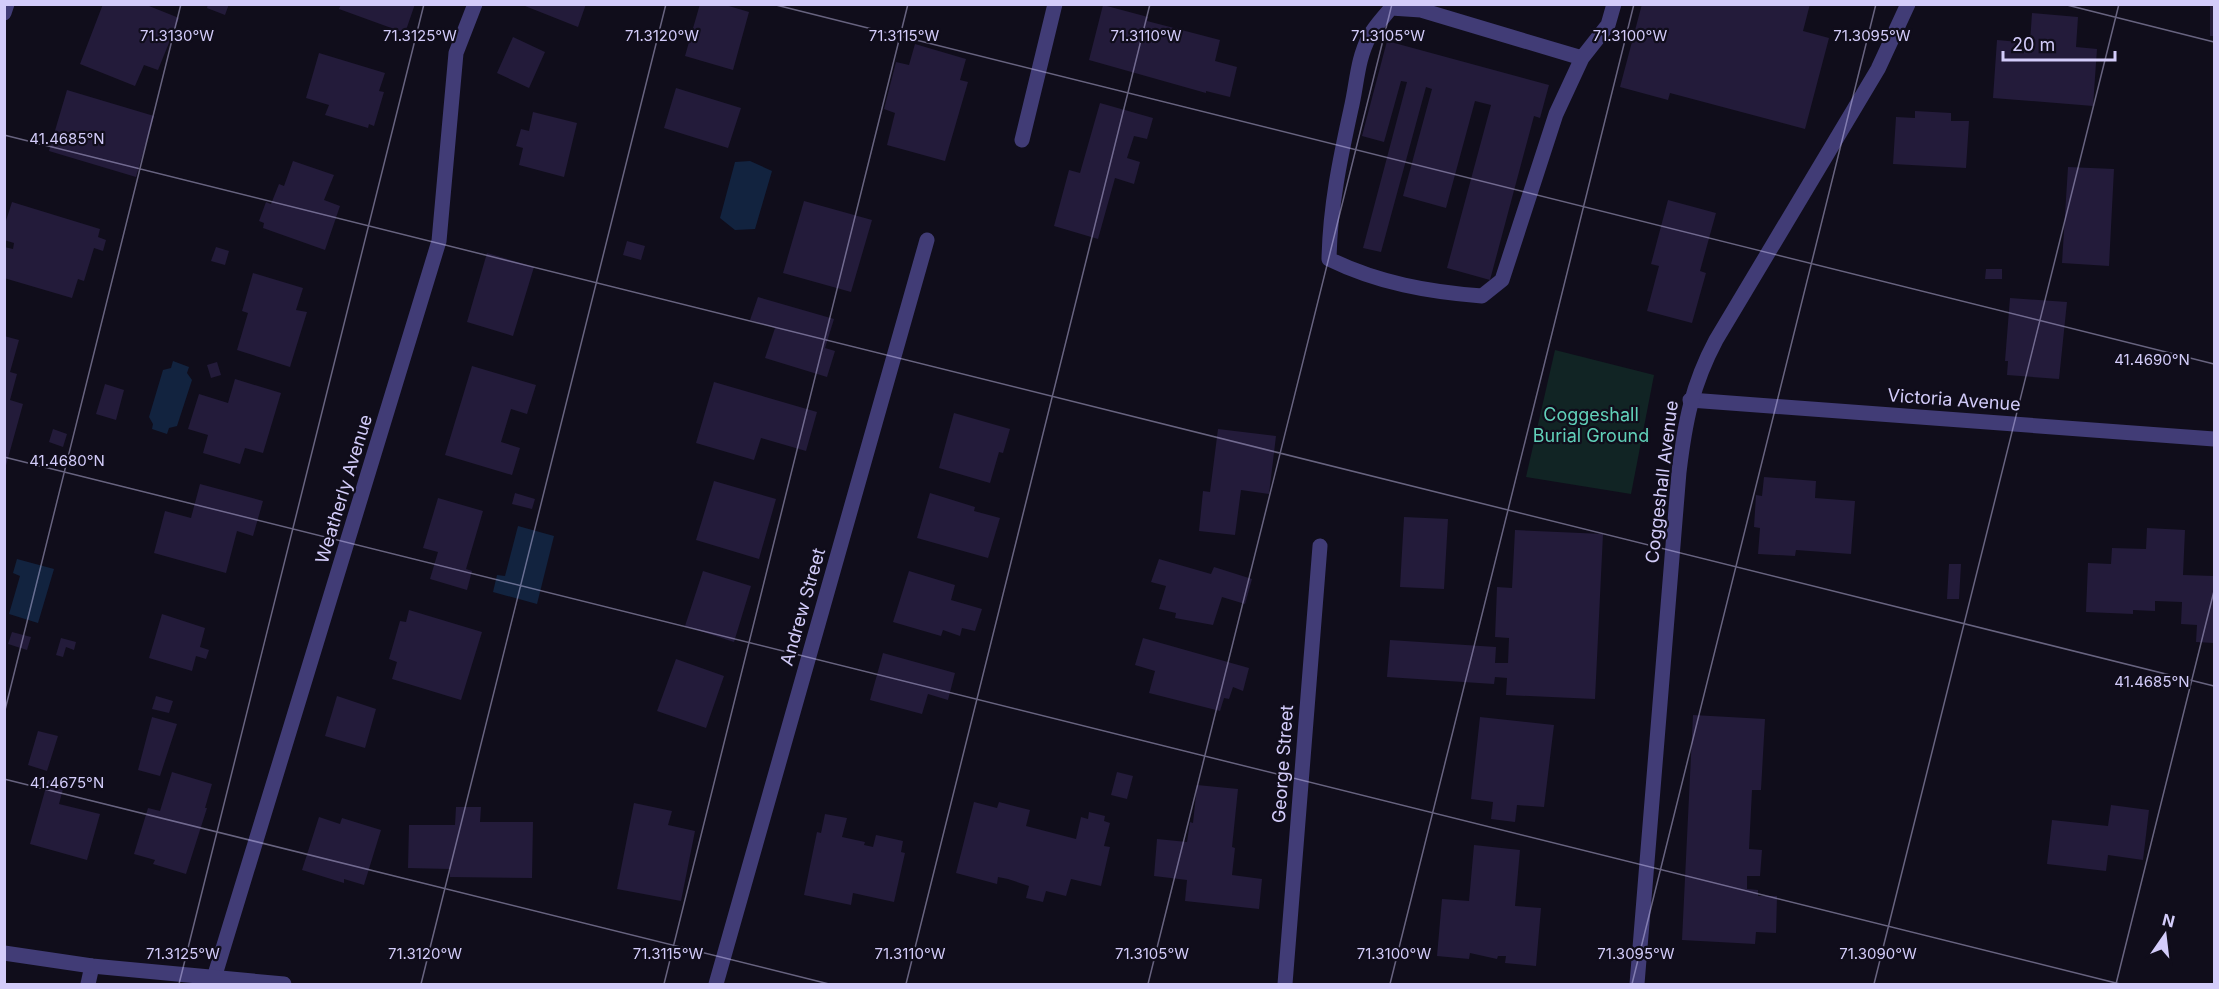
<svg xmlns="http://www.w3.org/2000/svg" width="2219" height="989" viewBox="0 0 2219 989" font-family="Inter,sans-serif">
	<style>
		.green { fill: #112424 }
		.water { fill: #12233f }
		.building { fill: #231b3a }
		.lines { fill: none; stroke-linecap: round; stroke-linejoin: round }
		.service { stroke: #413c76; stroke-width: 15 }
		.minor { stroke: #413c76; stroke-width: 15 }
		.tertiary { stroke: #413c76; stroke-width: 15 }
		.ticks { fill: none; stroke: #d3ccfa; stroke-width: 1.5; stroke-opacity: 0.45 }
		.labels { text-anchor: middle; stroke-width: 4.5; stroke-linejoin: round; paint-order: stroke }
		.street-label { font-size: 18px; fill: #d3ccfa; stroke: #100d1b }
		.park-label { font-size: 18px; fill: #61d1ba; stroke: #100d1b }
		.ticks-label { font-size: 15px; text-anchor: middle; fill: #d3ccfa; stroke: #100d1b; stroke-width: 4.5; stroke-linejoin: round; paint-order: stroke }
	</style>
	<rect width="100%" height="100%" fill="#100d1b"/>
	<!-- green -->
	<path class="green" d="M1555 350 1654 375 1631 494 1526 477Z"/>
	<!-- water -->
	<path class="water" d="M750 161 772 171 755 229 735 230 720 218 735 162Z
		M173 361 189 367 187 373 192 380 177 426 169 428 167 434 152 429 153 424 149 417 163 370 171 368Z
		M518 526 554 536 537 604 493 592 497 575 505 576Z
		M17 559 54 569 38 623 9 614 20 576 13 573Z"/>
	<!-- building -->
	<path class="building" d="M103 4H144L179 18 158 70 144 65 135 86 80 64Z
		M208 4H229L225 15 207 8Z
		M341 4H415L405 33 339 9Z
		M520 4H586L578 27Z
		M700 4H722L749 12 733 70 685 56Z
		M1642 4H1810L1803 31 1829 38 1805 129 1670 93 1668 100 1620 87Z
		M2210 4H2214V36H2210Z
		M1103 5 1148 17 1147 21 1220 40 1215 61 1237 67 1230 97 1206 91V93L1089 60Z
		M2032 13 2078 17 2076 47 2097 49 2093 106 1993 98 1997 40 2030 43Z
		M513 37 545 52 529 88 497 73Z
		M1387 41 1549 85 1540 118 1534 116 1490 280 1447 268 1491 105 1475 101 1446 208 1403 196 1432 89 1426 87 1381 252 1363 248 1407 82 1401 81 1384 142 1362 136Z
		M915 44 966 59 960 80 968 82 945 161 887 145 895 113 884 109 896 62 909 65Z
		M319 53 385 73 379 91 384 92 374 126 369 124 368 128 325 115 329 105 306 98Z
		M676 88 741 108 728 148 664 128Z
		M67 90 154 116 136 177 49 151Z
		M1100 103 1153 118 1147 139 1134 136 1127 158 1140 162 1134 184 1115 178 1098 239 1054 226 1069 170 1080 173Z
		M1915 111 1951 113V121H1969L1966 168 1893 164 1896 117 1915 118Z
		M533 112 577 123 564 177 519 165 523 148 516 146 521 129 529 131Z
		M293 161 334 175 324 200 340 206 325 250 263 228 264 223 259 221 266 202 271 204 279 184 284 186Z
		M2068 167 2114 169 2109 266 2062 263Z
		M1668 200 1716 213 1700 271 1706 273 1692 323 1647 311 1659 266 1651 264Z
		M804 201 872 220 851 292 783 273Z
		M12 202 100 229 98 237 106 240 103 251 94 248 84 281 78 279 72 298 4 278V247L13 249 14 243 4 240V227Z
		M627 241 645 246 641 260 623 255Z
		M216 247 229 251 225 265 211 261Z
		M487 253 534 267 513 336 467 322Z
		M1986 269H2002V279H1985Z
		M253 273 303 288 296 310 307 312 290 367 237 350 248 313 242 311Z
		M758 297 834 319 825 348 835 351 827 377 765 358 775 328 750 320Z
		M2010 298 2067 302 2059 379 2007 375 2008 361H2005Z
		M4 336 19 340 10 372 17 374 10 400 23 404 5 469Z
		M217 362 221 375 211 378 207 365Z
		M472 366 536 385 527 414 511 409 501 442 520 448 512 475 445 455Z
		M235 379 281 393 263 453 245 448 240 464 203 453 208 435 188 429 199 394 228 403Z
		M714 382 817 412 806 451 761 438 754 460 696 443Z
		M105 384 124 390 116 420 96 414Z
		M954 413 1010 429 1003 453 999 452 990 483 939 468Z
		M53 429 67 434 63 447 49 442Z
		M1218 429 1276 436 1269 494 1241 490 1235 535 1199 531 1203 491 1210 492Z
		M1764 477 1816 481 1815 498 1855 501 1851 554 1796 550 1795 556 1758 554 1760 528 1754 527 1756 495 1762 496Z
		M714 481 776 499 759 559 696 540Z
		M200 484 263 501 253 536 237 531 226 573 154 553 165 511 191 518Z
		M515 493 535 499 532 509 512 504Z
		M930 493 975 507 974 511 1000 518 988 558 917 538Z
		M438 498 483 511 466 569 472 571 467 590 430 579 438 552 423 548Z
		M1404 517 1448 519 1444 589 1400 587Z
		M2147 528 2185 530 2183 575 2214 576V643L2196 642 2197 625 2181 624 2182 602 2155 601V611L2133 610V614L2086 612 2088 563 2111 564 2112 548 2146 549Z
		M1515 530 1603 534 1595 699 1506 695 1507 678 1495 677 1494 684 1387 677 1390 640 1496 647 1495 663H1508L1509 638 1495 637 1497 587 1512 588Z
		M1159 559 1211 574 1214 567 1252 579 1245 604 1222 597 1213 625 1175 618 1176 613 1159 609 1166 586 1151 582Z
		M1949 564H1961L1959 599H1947Z
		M703 571 751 586 734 642 685 626Z
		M909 571 955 585 951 600 982 609 975 631 962 628 960 636 943 630 941 636 893 622Z
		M409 610 482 632 461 700 392 679 397 662 389 659 400 621 406 622Z
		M162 614 205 628 200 647 209 650 206 659 196 656 192 671 149 658Z
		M12 632 31 637 27 650 8 644Z
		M61 638 76 642 74 650 66 647 63 657 56 655Z
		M1143 638 1249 668 1243 691 1233 687 1229 699 1224 698 1220 711 1149 693 1155 671 1135 665Z
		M883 653 955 673 948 700 928 694 922 714 870 700Z
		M676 659 724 676 706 728 657 711Z
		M156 696 173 701 169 713 152 709Z
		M337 696 376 709 365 748 325 736Z
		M1693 715 1765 719 1761 790H1752L1749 849 1762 850 1760 876H1747V889L1758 890V896H1777L1776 933 1756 932 1755 944 1682 940Z
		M152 717 177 724 160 776 138 770Z
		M1480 717 1554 725 1544 807 1517 805 1515 822 1491 819 1493 802 1471 799Z
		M38 731 58 736 47 771 28 765Z
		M172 772 212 784 205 808H207L186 874 153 864 155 860 134 854 148 808 160 811Z
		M1117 772 1133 776 1127 799 1111 795Z
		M48 780 64 785 59 804 100 814 87 860 30 844Z
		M1197 785 1238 789 1232 847 1235 848 1232 875 1262 879 1259 909 1185 901 1187 880 1154 876 1157 839 1187 842 1190 822 1193 823Z
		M974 802 997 808 999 802 1030 810 1026 826 1076 839 1081 817 1088 819 1089 812 1105 816 1104 821 1110 823 1104 846 1110 847 1101 886 1071 879 1066 896 1046 891 1043 902 1026 898 1029 886 1008 879 998 877 997 884 956 873Z
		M634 803 672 811 668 825 695 831 681 901 617 889Z
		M2111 805 2149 810 2143 860 2108 855 2106 871 2047 864 2052 820 2108 826Z
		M456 807H481L480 822H533L532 878 450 877V869L408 868 409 825H455Z
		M825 814 847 818 842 837 865 842 864 845 873 847 876 835 903 841 901 852 905 853 894 902 853 893 851 905 804 895 817 832 821 833Z
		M319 817 340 824 342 818 381 830 364 885 344 879V883L302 870Z
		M1474 845 1520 850 1515 906 1541 908 1536 966 1505 963 1506 956H1498L1497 959 1470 953 1469 959 1437 956 1442 899 1469 901Z"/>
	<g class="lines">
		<!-- service -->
		<path class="service" d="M1391 8 1421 10 1582 58 1556 114 1502 280 1482 296C1429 292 1378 283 1329 259 1330 207 1340 159 1351 109 1357 84 1357 60 1369 37 1374 27 1384 17 1391 8Z
			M1582 58 1608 25 1614 4"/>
		<!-- minor -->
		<path class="minor" d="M4 13 7 4
			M1022 140 1055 4
			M1690 400 2214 439
			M214 978 439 241 456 53 475 4
			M88 984 92 966
			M716 984 927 240
			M1285 984 1320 546"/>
		<!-- tertiary -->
		<path class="tertiary" d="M4 953 92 966 284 984
			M1637 984 1679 472C1685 422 1692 385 1716 340L1878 69 1908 4"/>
	</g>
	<!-- ticks -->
	<path class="ticks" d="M772 4 2214 364M2063 4 2214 42M4 135 2214 686M4 457 2120 984M4 714 181 4M4 779 829 984M179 984 424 4M421 984 666 4M664 984 908 4M906 984 1150 4M1148 984 1392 4M1390 984 1634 4M1632 984 1876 4M1874 984 2119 4M2116 984 2214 591"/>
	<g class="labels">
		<!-- street labels -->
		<g class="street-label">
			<text transform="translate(1954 400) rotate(4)" y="6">Victoria Avenue</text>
			<text transform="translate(1662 482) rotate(-83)" y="6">Coggeshall Avenue</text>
			<text transform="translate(344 489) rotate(-73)" y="6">Weatherly Avenue</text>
			<text transform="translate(803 607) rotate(-74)" y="6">Andrew Street</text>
			<text transform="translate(1283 764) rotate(-86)" y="6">George Street</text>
		</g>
		<!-- park labels -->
		<g class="park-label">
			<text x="1591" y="421">Coggeshall<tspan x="1591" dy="21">Burial Ground</tspan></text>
		</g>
	</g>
	<g class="ticks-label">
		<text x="420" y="41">71.3125°W</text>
		<text x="662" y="41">71.3120°W</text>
		<text x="1146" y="41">71.3110°W</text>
		<text x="1388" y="41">71.3105°W</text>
		<text x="1630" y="41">71.3100°W</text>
		<text x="177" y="41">71.3130°W</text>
		<text x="904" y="41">71.3115°W</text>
		<text x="1872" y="41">71.3095°W</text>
		<text x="67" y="144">41.4685°N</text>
		<text x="2152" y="365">41.4690°N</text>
		<text x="67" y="466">41.4680°N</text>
		<text x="2152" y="687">41.4685°N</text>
		<text x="67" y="788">41.4675°N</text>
		<text x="183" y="959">71.3125°W</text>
		<text x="425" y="959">71.3120°W</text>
		<text x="668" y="959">71.3115°W</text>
		<text x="910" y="959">71.3110°W</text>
		<text x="1152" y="959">71.3105°W</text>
		<text x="1394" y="959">71.3100°W</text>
		<text x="1636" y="959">71.3095°W</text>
		<text x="1878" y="959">71.3090°W</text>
	</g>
	<!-- border -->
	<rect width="2219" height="989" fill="none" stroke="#d3ccfa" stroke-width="12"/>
	<!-- north arrow -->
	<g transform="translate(2165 935) rotate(14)" stroke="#100d1b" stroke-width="4.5" paint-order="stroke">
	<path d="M0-4.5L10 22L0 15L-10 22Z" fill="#d3ccfa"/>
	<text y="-9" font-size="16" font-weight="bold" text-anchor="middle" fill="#d3ccfa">N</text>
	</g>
	<!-- scale -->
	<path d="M2003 51v9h112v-9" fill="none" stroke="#d3ccfa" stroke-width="3"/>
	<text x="2012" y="51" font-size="18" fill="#d3ccfa" stroke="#100d1b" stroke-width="4.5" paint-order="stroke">20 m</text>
</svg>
